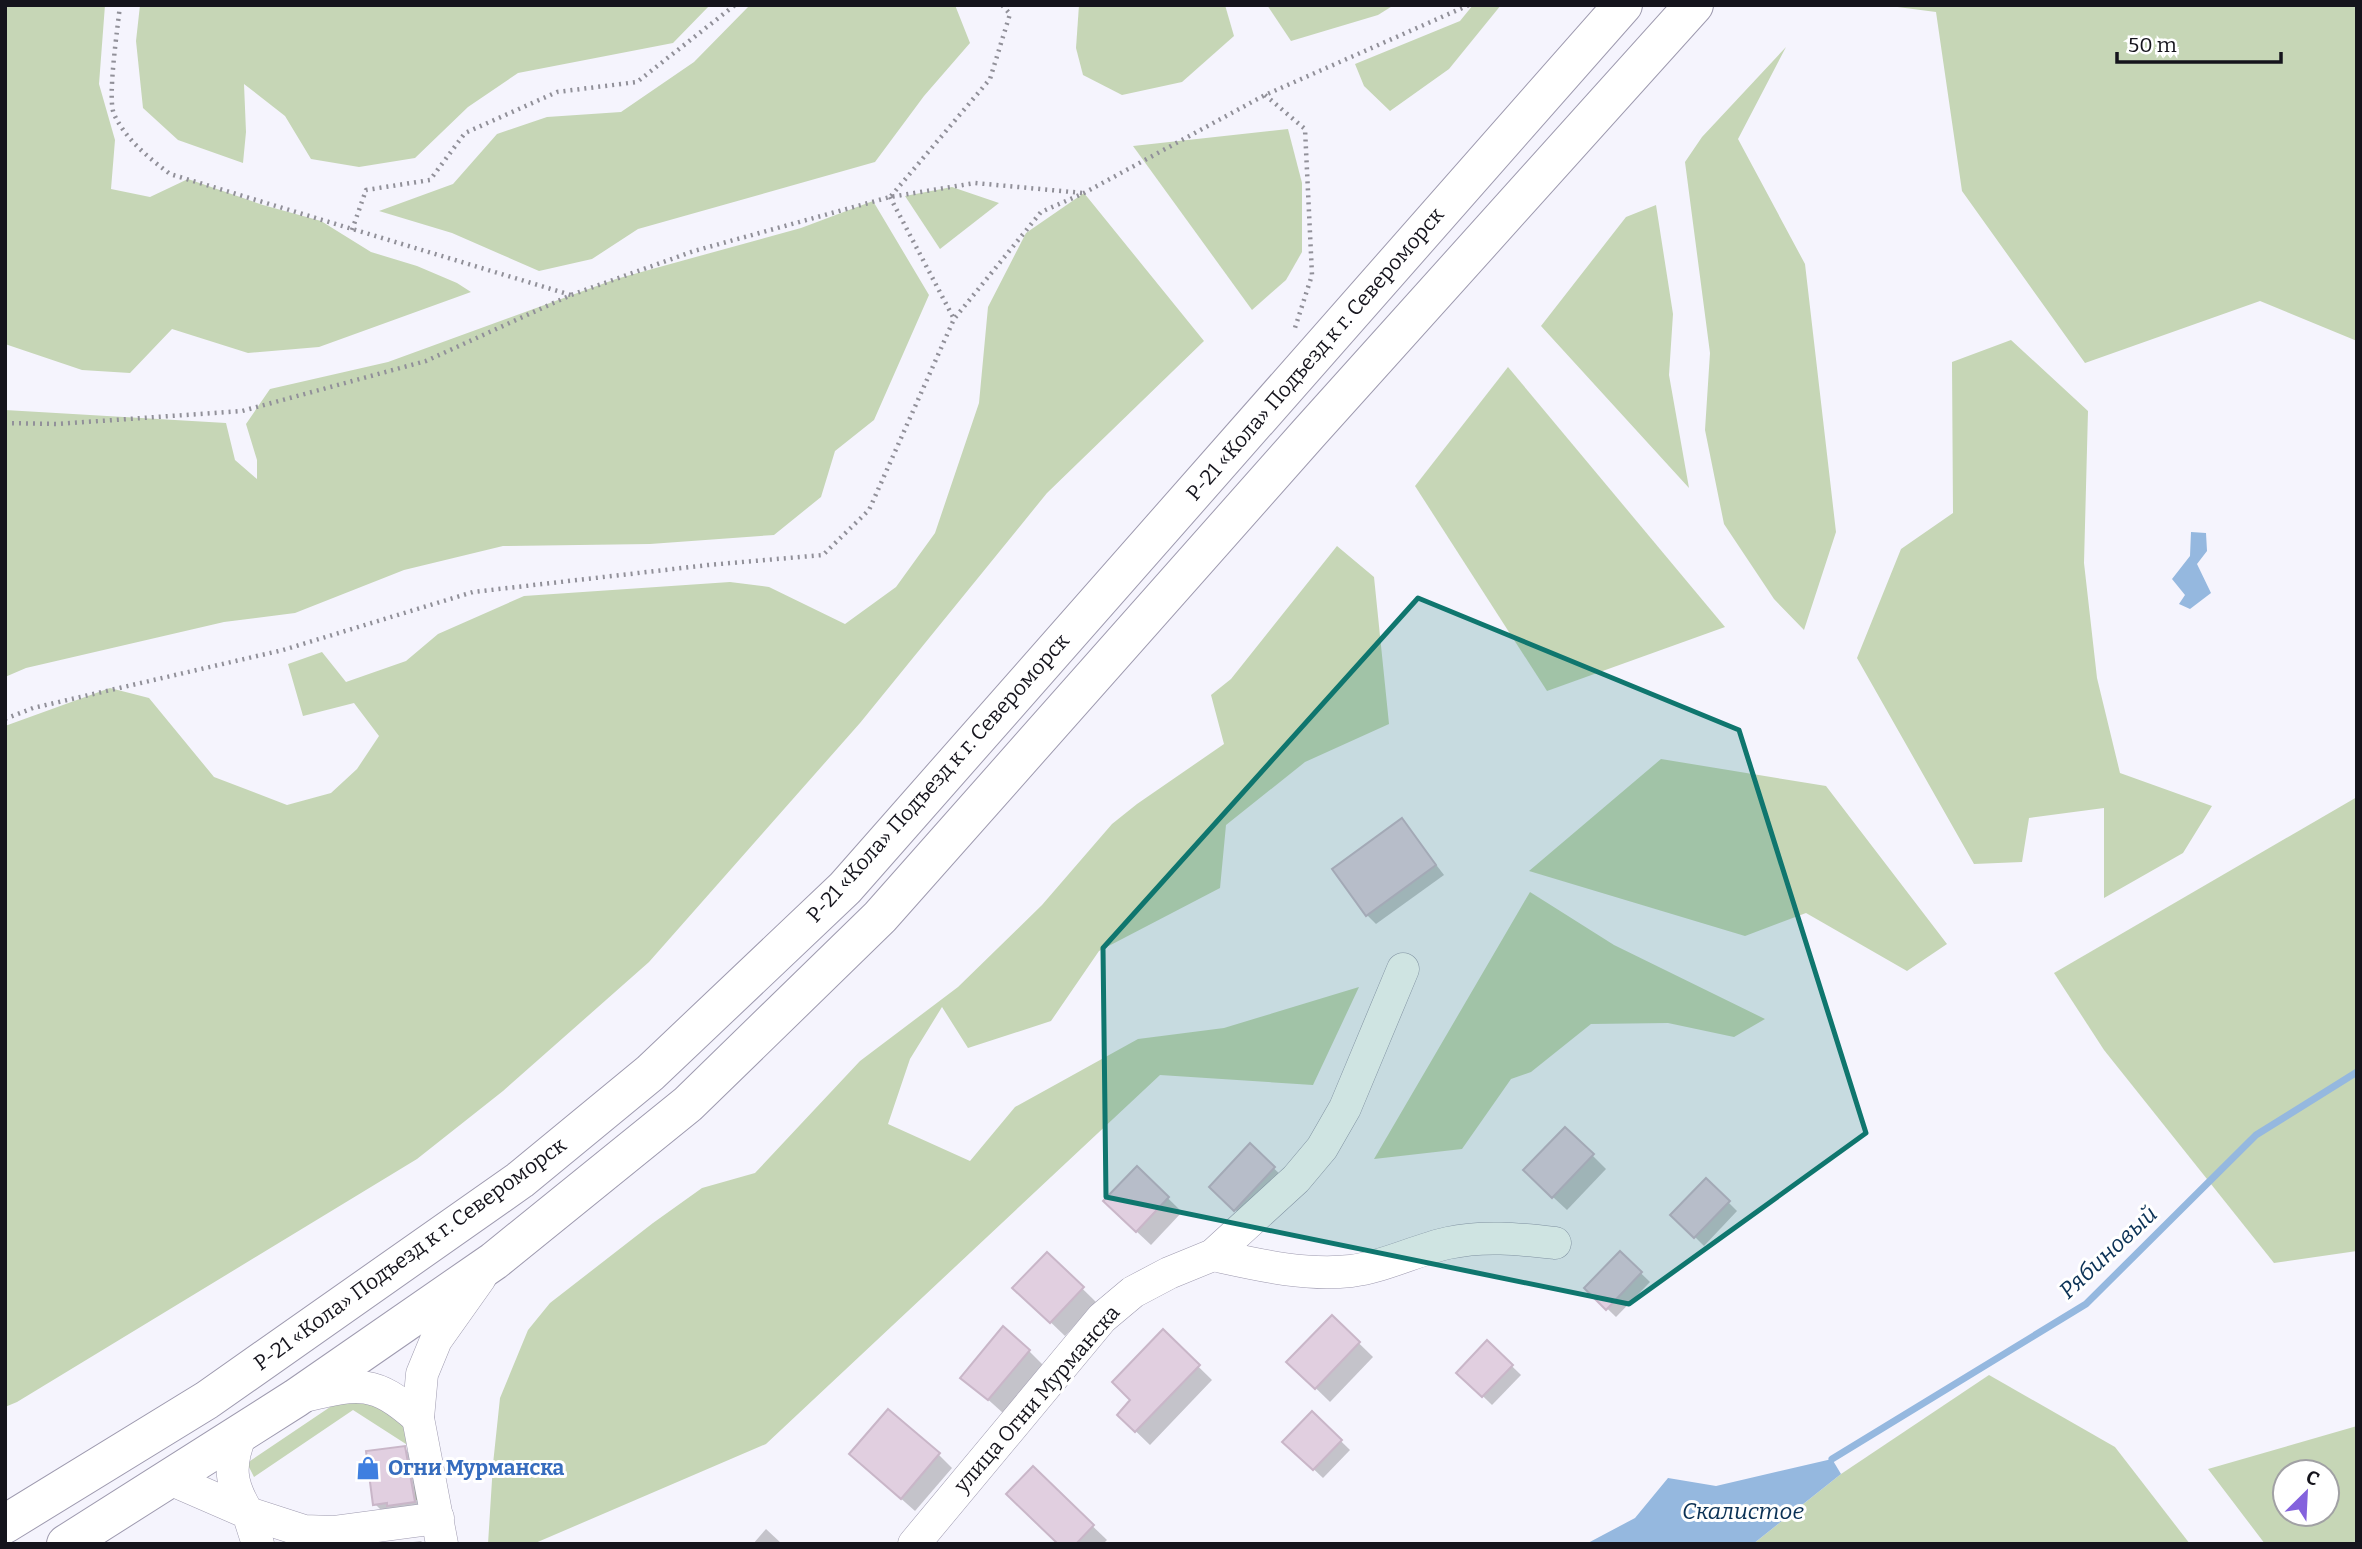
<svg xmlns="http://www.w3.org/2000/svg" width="2362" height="1549" font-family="Bitter,serif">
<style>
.green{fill:#c6d6b6;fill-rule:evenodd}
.water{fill:#95b8df}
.shadow{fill:#0003}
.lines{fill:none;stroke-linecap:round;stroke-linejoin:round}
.stream{stroke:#95b8df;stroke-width:7}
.building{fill:#e1cfe0;stroke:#c9b6c8;stroke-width:2}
.minor-casing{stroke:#9e9aaf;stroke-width:33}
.major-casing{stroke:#9e9aaf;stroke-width:40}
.path{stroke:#919099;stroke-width:4.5;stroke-dasharray:2 5;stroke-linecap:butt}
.minor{stroke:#fff;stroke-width:32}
.major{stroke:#fff;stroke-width:38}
.marked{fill:#0f766e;fill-opacity:0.2;stroke:#0f766e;stroke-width:5;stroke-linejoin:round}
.labels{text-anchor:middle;stroke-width:6;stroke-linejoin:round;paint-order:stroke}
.street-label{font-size:21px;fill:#15141c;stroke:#fff}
.shop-label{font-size:21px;font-weight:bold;fill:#366cbe;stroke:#fff;text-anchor:start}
.water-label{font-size:23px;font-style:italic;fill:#0a3155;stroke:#fff}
</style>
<rect width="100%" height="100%" fill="#f5f4fd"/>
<g class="green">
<path d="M5,5h100l-6,79 16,56 -4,49 39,8 38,-18 75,26 58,16 50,31 46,14 40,17 14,9 -152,55 -71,6 -76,-24 -42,44 -48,-3 -77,-26z"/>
<path d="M140,5h570l-37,38 -155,30 -50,34 -53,51 -56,9 -48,-8 -26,-43 -41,-32 2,48 -3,31 -65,-23 -35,-32 -7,-67z"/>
<path d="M750,5h205l15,38 -46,53 -49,66 -237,67 -46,30 -53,12 -87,-38 -73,-22 74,-27 44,-50 50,-17 74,-5 73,-50z"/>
<path d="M1079,5h146l9,31 -52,46 -60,13 -39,-20 -7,-27z"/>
<path d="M1267,5h127l-16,10 -87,26z"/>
<path d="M1473,5h28l-52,64 -59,42 -26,-25 -9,-22 105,-43z"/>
<path d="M1882,5h475v336l-97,-40 -175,62 -123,-172 -26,-179z"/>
<path d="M1786,47l-48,92 67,125 31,268 -32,98 -30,-31 -50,-75 -19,-94 5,-77 -25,-191 17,-25z"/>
<path d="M1288,129l14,54v69l-16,28 -34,30 -119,-164z"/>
<path d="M952,187l47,16 -59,46 -35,-53z"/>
<path d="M1084,193l120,148 -157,152 -187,230 -211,239 -146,129 -86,68 -400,243 -12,5v-681l105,-38 39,10 65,79 73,28 44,-12 26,-24 22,-33 -25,-33 -51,13 -15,-52 34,-12 24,30 60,-21 32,-27 86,-38 206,-14 39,5 76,37 51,-37 39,-54 44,-130 9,-96 38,-74z"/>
<path d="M873,201l56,94 -55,125 -39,31 -14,46 -47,38 -124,9 -147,2 -99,24 -109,43 -71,9 -198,46 -21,9v-267l221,13 9,37 22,19v-19l-11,-36 24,-35 118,-27 228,-83 185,-51z"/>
<path d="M1656,205l17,109 -4,61 20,113 -148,-162 85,-109z"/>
<path d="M2011,340l77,71 -4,152 13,115 23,95 92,33 -29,47 -79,45v-90l-75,10 -7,44 -48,2 -117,-206 44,-109 52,-36 -1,-151z"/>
<path d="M1508,367l217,260 -178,64 -132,-205z"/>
<path d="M1337,546l37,31 15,147 -84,38 -79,63 -6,63 -121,63 -48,70 -83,27 -26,-41 -32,52 -22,65 82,37 45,-54 123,-68 86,-11 135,-41 -46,98 -153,-10 -394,369 -233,100h-45l5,-80 7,-66 28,-68 22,-27 103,-80 49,-35 53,-15 105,-112 98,-74 84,-82 70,-81 25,-20 87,-60 -13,-49 20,-16z"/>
<path d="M1661,759l165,27 121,158 -40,27 -101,-58 -61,23 -216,-65z"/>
<path d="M2357,797v454l-83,12 -170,-213 -50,-77z"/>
<path d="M1530,892l84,53 151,74 -31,18 -66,-14 -77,1 -60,48 -20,7 -49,70 -88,10z"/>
<path d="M1989,1375l126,72 75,97h-437l88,-70z"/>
<path d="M363,1396l43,22 20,81 -10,1 -7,-54 -56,-36 -99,67 -7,-14 95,-64z"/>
<path d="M2357,1426v118h-92l-57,-75zM2285,1472h42v42h-42z"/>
</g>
<g class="water">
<path d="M2191,532l15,1 1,18 -10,13 14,29 -21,16 -11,-5 6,-9 -13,-16 18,-23z"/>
<path d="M1832,1459l9,15 -88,70h-167l49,-26 33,-40 48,8z"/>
</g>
<g class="shadow">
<path d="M1402,820l42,55 -68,49 -9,-9z"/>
<path d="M1250,1146l33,31 -39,41 -33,-32z"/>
<path d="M1592,1155l14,14 -39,41 -28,-26z"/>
<path d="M1137,1168l45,44 -31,33 -32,-30z"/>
<path d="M1706,1180l31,31 -33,35 -31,-31z"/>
<path d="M1620,1253l30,29 -34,35 -30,-29z"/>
<path d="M1047,1254l49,48 -31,34 -50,-48z"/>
<path d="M1332,1317l41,40 -43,45 -41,-40z"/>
<path d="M1163,1332l49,48 -62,65 -31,-30 13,-15z"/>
<path d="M1488,1343l33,32 -29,30 -33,-32z"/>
<path d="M1029,1351l14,14 -40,48 -40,-36z"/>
<path d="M1312,1413l38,37 -27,28 -38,-36z"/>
<path d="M404,1448l14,14 10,54 -39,2 -14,-14z"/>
<path d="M851,1454h87l14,14 -37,43z"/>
<path d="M1033,1469l74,71 -4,4h-43z"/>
<path d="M766,1529l16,15h-29z"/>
<path d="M421,1541l3,3h-27z"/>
</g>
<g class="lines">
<path class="stream" d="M1832,1459l254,-155 170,-169 101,-63"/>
</g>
<g class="building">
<path d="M1402,818l34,47 -70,51 -34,-47z"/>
<path d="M1565,1127l29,27 -42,44 -29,-28z"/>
<path d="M1250,1143l25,24 -41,44 -25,-24z"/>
<path d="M1137,1166l32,31 -33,35 -33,-31z"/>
<path d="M1706,1178l24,23 -36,37 -24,-23z"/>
<path d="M1620,1251l22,21 -36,38 -22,-22z"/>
<path d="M1047,1252l37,35 -34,36 -38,-35z"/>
<path d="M1332,1315l28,27 -45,47 -29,-27z"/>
<path d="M1003,1326l27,24 -42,50 -28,-22z"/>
<path d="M1163,1329l37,36 -65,67 -18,-17 13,-15 -18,-18z"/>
<path d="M1487,1340l26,25 -31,32 -26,-24z"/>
<path d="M888,1409l52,44 -39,46 -52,-45z"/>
<path d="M1312,1411l30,29 -29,30 -31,-28z"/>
<path d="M405,1446l10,56 -28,4v-3l-14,2 -7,-54z"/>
<path d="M1033,1466l61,59 -18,19h-18l-52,-50z"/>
</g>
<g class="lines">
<g class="minor-casing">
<g id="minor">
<path d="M1213,1255c46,10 91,21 138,16 33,-4 65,-21 97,-28 36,-8 71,-4 107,0"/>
<path d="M304,1396c55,-13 70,-17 114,22"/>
<path d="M241,1434c-13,32 -11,50 7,79l56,18 29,1 105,-14"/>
<path d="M170,1479l78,34 10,31"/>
<path d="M442,1544l-24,-126 4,-44 14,-34 44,-62"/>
<path d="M914,1544l188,-226 31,-26 36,-19 44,-18 83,-76 26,-31 23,-40 58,-139"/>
</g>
</g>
<g class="major-casing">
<g id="major">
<path d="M5,1524l202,-124 313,-220 130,-107 195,-185 778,-883"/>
<path d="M66,1544l230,-146 198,-137 194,-157 192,-187 428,-483 386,-429"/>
</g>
</g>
<g class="path">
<path d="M120,5c-2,21 -13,94 -6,109 12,26 34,43 56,60l401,121"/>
<path d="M1265,95l40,34 7,146 -18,56"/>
<path d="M891,196l99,-117 20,-65 -8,-9"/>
<path d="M890,197l64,122"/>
<path d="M352,230l14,-40 64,-10 35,-47 92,-41 80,-10 98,-77"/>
<path d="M5,423l52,1 185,-13 184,-50 145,-66 123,-44 196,-54 85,-14 108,10"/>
<path d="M5,719l28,-11 250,-58 190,-58 235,-27 115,-10 46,-45 85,-191 87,-107 43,-19 181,-98 204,-90"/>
</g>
<use href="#minor" class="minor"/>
<use href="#major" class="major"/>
</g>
<path class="marked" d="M1418,598l321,132 127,403 -237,171 -523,-107 -3,-249z"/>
<defs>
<g id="shop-bare" transform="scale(1.89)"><path d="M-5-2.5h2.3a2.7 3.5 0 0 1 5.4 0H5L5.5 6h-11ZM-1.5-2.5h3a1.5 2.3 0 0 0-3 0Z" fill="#3f7fe0" stroke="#fff" stroke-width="2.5" paint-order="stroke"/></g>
</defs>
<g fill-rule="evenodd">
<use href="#shop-bare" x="368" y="1468"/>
</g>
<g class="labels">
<g class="street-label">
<text transform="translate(1315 354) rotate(-49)" y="7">Р-21 «Кола» Подъезд к г. Североморск</text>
<text transform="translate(938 778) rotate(-48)" y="7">Р-21 «Кола» Подъезд к г. Североморск</text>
<text transform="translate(410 1254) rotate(-36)" y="7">Р-21 «Кола» Подъезд к г. Североморск</text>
<text transform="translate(1037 1399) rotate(-49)" y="7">улица Огни Мурманска</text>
</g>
<g class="shop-label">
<text x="388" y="1475">Огни Мурманска</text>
</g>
<g class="water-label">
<text transform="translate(2108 1252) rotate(-43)" y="8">Рябиновый</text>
<text x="1743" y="1519">Скалистое</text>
</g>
</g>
<rect width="2362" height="1549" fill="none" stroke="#15141c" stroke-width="14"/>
<g transform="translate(2306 1493) rotate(24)"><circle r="33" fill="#ffffff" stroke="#a1a1a4" stroke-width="2"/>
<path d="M0-5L12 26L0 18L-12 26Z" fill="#8462dd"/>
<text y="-10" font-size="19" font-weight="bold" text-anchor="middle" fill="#15141c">С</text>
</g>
<path d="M2117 52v10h164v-10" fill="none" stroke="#15141c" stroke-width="3.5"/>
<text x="2128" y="52" font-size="21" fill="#15141c" stroke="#ffffff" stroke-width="5" paint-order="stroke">50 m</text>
</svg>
